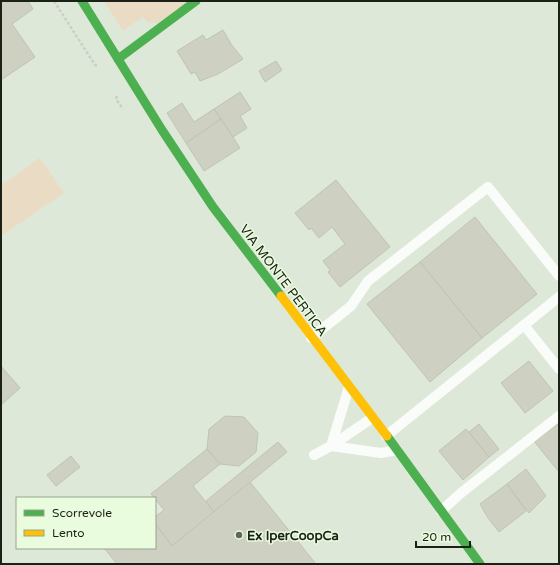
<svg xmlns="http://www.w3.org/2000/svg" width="560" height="565" font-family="'Varela Round',sans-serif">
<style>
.green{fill:#eadcc4}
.building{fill:#ced1c2;stroke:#bfc3b5}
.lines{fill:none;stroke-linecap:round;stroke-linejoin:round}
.path{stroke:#cbceca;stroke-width:2.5;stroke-dasharray:3 2;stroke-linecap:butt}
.lane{stroke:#fafcf9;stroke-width:10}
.fast{stroke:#4caf50;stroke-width:9}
.slow{stroke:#ffc107;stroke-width:9}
.poi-dot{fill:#5f675a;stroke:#eafcde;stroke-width:1.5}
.labels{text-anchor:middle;stroke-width:3;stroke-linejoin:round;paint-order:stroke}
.street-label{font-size:13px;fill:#1b2116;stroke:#eafcde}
.poi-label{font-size:13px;font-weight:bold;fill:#1b2116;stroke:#eafcde;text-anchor:start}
</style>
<rect width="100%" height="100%" fill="#dee8d8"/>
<g class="green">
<path d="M104,1h96l-36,23 -17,-2 -4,-5 -20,14z"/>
<path d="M40,158l24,35 -63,43v-51z"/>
</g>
<g class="building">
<path d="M1,1h27l5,8 -21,15 23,33 -34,23z"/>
<path d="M223,30l8,14 12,15 -25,15 -18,7 -5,-9 -4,2 -14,-23 26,-16 3,5z"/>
<path d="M276,61l6,9 -17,12 -6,-11z"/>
<path d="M240,92l11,17 -11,7 7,12 -14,9 -19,-28z"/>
<path d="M182,103l12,19 20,-13 7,10 -35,24 -19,-30z"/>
<path d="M221,119l19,29 -36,23 -18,-28z"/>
<path d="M336,180l54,67 -50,40 -12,-15 2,-2 -7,-9 22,-17 -13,-17 -13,11 -8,-10 -2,2 -14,-17z"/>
<path d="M475,217l62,77 -55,44 -62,-76z"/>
<path d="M420,262l62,76 -52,44 -63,-78z"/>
<path d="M529,361l24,30 -28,22 -24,-30z"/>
<path d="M1,366l19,22 -19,17z"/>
<path d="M225,416l19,1 14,16 -2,19 -17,14 -19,-2 -13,-15 2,-20z"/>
<path d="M559,423v49l-25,-31z"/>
<path d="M479,424l20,25 -10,8 -20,-25z"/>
<path d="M466,429l23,28 -26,23 -24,-29z"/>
<path d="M278,442l9,10 -73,60 -8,-11z"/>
<path d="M207,449l13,15 -27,22 21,26 -42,34 -17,-23v-6l9,-7 -13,-16z"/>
<path d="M71,456l9,11 -24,19 -9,-11z"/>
<path d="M526,469l20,27 -17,17 -22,-29z"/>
<path d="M250,482l66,82h-199l-13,-16h51v-25l17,23z"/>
<path d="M507,484l19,27 -27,21 -11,-14 -8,-14z"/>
</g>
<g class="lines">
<g class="path">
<path d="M54,1l41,64 4,1"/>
<path d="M117,96l-1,3 7,10"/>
</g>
<g class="lane">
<path d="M524,325l35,44"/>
<path d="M311,338l40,-32 17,-25 120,-94 71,89"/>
<path d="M386,436l173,-139"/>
<path d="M331,446l50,7 16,-3"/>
<path d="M331,446l18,-59"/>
<path d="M314,455l17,-9 41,-28"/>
<path d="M441,511l20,-18 98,-77"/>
</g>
<g class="fast">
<path d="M82,1l80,129 51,77 68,89"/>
<path d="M118,59l78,-58"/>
<path d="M387,436l93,128"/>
</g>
<path class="slow" d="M281,296l106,140"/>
</g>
<circle class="poi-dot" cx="239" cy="535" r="4"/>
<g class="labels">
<g class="street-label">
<text transform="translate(284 280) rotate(53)" y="5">VIA MONTE PERTICA</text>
</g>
<g class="poi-label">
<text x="247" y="540">Ex IperCoopCa</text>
</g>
</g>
<rect width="560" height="565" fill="none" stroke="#1b2116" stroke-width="4"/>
<rect x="16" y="497" width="140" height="52" fill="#eafcde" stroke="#97a48e"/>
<rect x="24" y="510" width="20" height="6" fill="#4caf50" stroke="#97a48e"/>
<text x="52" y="517" font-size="12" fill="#1b2116">Scorrevole</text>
<rect x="24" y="530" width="20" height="6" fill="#ffc107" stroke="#97a48e"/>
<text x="52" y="537" font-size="12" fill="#1b2116">Lento</text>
<path d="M416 541v6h54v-6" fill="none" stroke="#1b2116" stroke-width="2"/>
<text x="422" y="541" font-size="12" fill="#1b2116" stroke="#eafcde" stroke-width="3" paint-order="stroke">20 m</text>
</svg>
